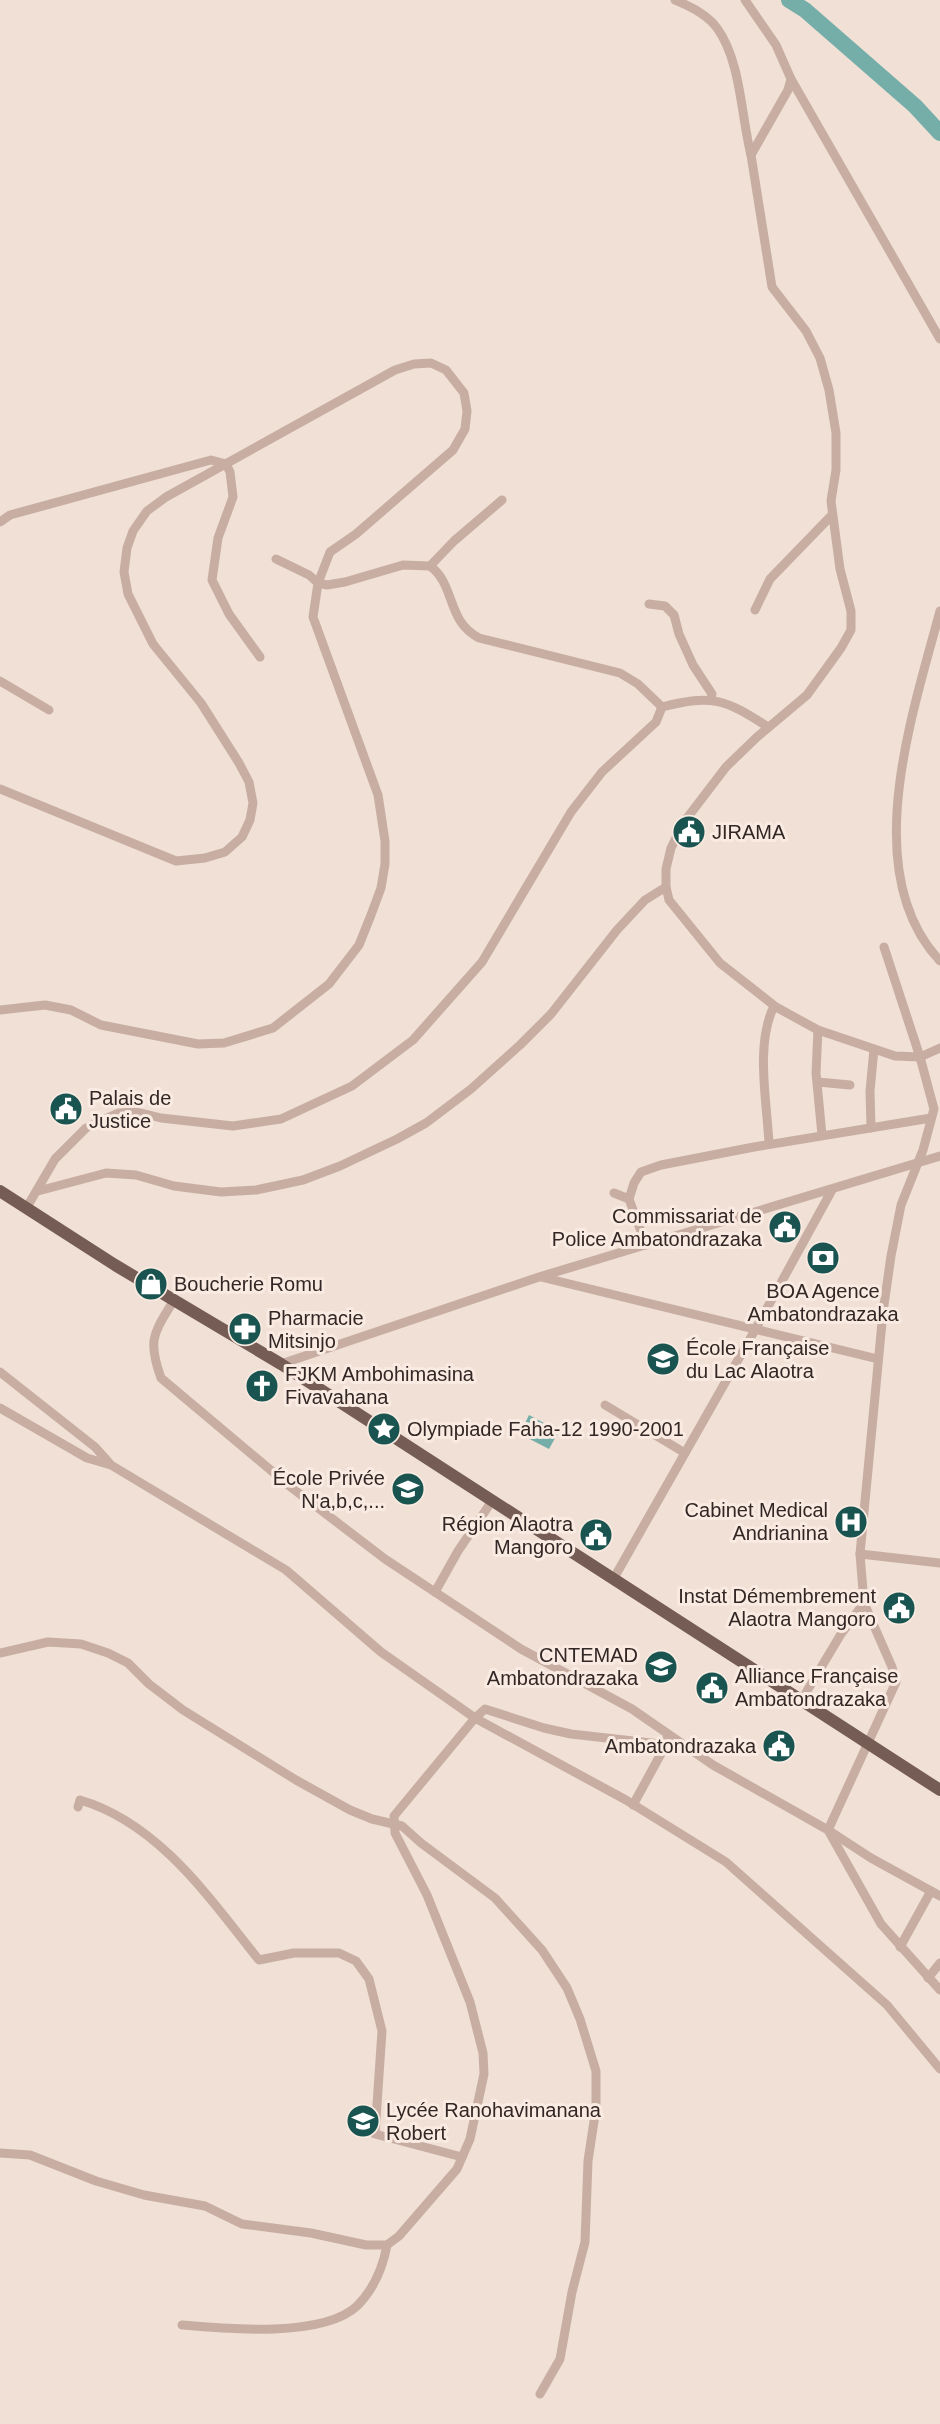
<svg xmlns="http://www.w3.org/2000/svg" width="940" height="2424" font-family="Helvetica,sans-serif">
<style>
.water{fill:#75ada8}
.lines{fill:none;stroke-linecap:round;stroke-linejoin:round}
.river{stroke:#75ada8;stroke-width:16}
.minor{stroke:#c8aea2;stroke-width:9}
.major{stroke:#755c55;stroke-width:12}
.labels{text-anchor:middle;stroke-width:6;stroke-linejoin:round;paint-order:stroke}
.poi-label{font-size:20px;fill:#332725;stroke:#f9ebe2;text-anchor:start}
</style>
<rect width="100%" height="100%" fill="#f0e0d6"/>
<path class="water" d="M529,1415l30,16 -10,18 -29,-15z"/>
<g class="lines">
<path class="river" d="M789,0l16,10 110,96 25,27"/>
<g class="minor">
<path d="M675,0c15,6 32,14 42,28 24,33 24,88 34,127"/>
<path d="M745,0l31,45 15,34"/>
<path d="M940,339l-149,-260 -3,11 -37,65 21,132 34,44 14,27 9,32 7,43v37l-5,31 9,68 11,42v19l-10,18 -34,47 -50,42 -31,30 -42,55 -13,26 -5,21v18l3,13 51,63 56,44 42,23 77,26 25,1 20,-9"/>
<path d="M0,522l10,-7 201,-55 15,4 4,8 3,25 -15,41 -6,42 17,34 31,43"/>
<path d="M276,559l33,16 9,8 9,2 18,-3 58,-17 27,1c26,19 16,55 49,72l141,35 18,11 24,23"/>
<path d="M430,566l24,-25 48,-41"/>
<path d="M649,604l16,2 9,9 5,19 14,31 19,29 -1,5"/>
<path d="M755,610l15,-31 62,-64"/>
<path d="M940,611c-27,102 -83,262 0,350"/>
<path d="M0,681l49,29"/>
<path d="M662,707c50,-13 63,-8 106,20"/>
<path d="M0,789l176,72 29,-3 20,-6 17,-15 8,-17 3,-17 -4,-21 -10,-19 -38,-60 -48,-59 -25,-50 -4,-22 3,-24 6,-17 14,-20 19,-14 229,-127 19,-6 17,-1 15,7 18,23 3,18 -2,18 -12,21 -97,84 -26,18 -12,31 -5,34 65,178 7,46v23l-4,24 -10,27 -12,30 -30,39 -56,44 -49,15 -26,1 -97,-19 -30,-15 -26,-5 -45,5"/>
<path d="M818,1030l-2,43 6,62"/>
<path d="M818,1082l32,3"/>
<path d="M871,1128l-1,-37 4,-42"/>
<path d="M769,1144c-2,-43 -14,-99 5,-138"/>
<path d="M38,1191l68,-18 30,2 38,11 47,6 35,-2 47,-10 37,-14 57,-27 29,-16 45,-34 49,-44 31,-31 66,-84 28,-30 21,-13"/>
<path d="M614,1193l15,6 17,46"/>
<path d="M629,1199l5,-16 7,-11 20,-7 93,-18 177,-29"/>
<path d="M27,1207l28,-48 31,-31 19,-9 14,-6 18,-1 24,6 72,8 48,-7 71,-33 61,-46 69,-78 89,-150 31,-40 54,-50 6,-15"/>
<path d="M541,1277l337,82"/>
<path d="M174,1300c-20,33 -27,39 -13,78l131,110 93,71 136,90 111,60 81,56 115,65 43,28 69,38"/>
<path d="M281,1364l258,-87 401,-121"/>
<path d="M0,1372l95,75 16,18 175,105 95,82 94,66 151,82 100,62 161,143 53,64"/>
<path d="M605,1405l80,48"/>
<path d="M0,1408l87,50 24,7"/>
<path d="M860,1554l80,9"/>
<path d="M614,1578l141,-248 77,-140"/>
<path d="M435,1592l23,-41 34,-50"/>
<path d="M864,1603l28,64 4,15 -68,148 53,94 59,66"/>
<path d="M0,1653l48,-11 33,2 27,9 20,10 21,21 34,26 113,70 54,30 22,9 30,7 19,17 74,55 47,52 25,38 13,31 16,52v37l-8,53 -3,81 -13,50 -12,67 -20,35"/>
<path d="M801,1701l40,-67 23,-31 -4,-49 23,-242 8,-56 10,-51 22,-55 11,-41 -14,-52 -36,-110"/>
<path d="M633,1805l30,-55v-8"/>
<path d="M78,1807l2,-7c79,23 130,99 179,160l35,-7h45l17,8 13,18 13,52 -7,103 87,23"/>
<path d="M900,1947l31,-56"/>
<path d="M928,1978l12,-15"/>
<path d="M0,2153l30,2 66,26 48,14 61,11 37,18 69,9 55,12h21l12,-9 58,-67 13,-30 14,-65 -1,-21 -13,-51 -43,-107 -32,-62 -1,-17 81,-98 10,-9 59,19 27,6 89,10 10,-7"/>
<path d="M182,2325c44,4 141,13 175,-19 16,-16 26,-39 30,-61"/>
</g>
<path class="major" d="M0,1191l115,74 166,99 659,426"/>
</g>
<defs>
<g id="civic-disc" transform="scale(1.725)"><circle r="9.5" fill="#1a5450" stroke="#f9ebe2"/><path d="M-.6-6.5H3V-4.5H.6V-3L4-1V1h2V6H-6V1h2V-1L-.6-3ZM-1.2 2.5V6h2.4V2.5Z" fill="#fff"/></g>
<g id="bank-disc" transform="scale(1.725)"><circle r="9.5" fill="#1a5450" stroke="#f9ebe2"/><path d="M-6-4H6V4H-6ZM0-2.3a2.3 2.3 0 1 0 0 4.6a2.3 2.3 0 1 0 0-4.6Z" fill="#fff"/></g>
<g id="shop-disc" transform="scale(1.725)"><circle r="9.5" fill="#1a5450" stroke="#f9ebe2"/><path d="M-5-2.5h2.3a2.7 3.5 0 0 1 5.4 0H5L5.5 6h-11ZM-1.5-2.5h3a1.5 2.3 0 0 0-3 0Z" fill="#fff"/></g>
<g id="pharmacy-disc" transform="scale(1.725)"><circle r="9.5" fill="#1a5450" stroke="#f9ebe2"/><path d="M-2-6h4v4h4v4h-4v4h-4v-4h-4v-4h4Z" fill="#fff"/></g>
<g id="school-disc" transform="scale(1.725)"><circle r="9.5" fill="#1a5450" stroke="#f9ebe2"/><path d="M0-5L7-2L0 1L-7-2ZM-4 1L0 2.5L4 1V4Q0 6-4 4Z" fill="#fff"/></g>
<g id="church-disc" transform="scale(1.725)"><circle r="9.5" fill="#1a5450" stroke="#f9ebe2"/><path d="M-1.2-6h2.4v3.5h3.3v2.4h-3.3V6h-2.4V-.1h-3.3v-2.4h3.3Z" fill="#fff"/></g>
<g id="sight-disc" transform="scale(1.725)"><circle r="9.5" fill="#1a5450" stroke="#f9ebe2"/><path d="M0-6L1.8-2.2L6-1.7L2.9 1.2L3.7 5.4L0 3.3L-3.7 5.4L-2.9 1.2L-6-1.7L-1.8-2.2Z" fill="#fff"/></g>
<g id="hospital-disc" transform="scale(1.725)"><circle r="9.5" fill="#1a5450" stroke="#f9ebe2"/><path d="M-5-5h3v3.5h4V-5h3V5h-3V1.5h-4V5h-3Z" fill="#fff"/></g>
</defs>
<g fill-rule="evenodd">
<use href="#civic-disc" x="689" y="832"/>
<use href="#civic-disc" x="66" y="1109"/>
<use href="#civic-disc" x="785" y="1227"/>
<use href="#bank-disc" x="823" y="1258"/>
<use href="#shop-disc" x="151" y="1284"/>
<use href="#pharmacy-disc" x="245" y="1329"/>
<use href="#school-disc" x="663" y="1359"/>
<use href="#church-disc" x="262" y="1386"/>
<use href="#sight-disc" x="384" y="1429"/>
<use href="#school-disc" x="408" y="1489"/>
<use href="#hospital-disc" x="851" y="1522"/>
<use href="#civic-disc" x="596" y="1535"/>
<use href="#civic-disc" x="899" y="1608"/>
<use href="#school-disc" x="661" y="1667"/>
<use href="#civic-disc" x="712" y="1688"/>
<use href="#civic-disc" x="779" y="1746"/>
<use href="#school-disc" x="363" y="2121"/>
</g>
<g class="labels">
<g class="poi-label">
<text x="712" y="839">JIRAMA</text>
<text x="89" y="1105">Palais de<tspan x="89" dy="23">Justice</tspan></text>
<text x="762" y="1223" text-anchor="end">Commissariat de<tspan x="762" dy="23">Police Ambatondrazaka</tspan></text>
<text x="174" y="1291">Boucherie Romu</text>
<text x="823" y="1298" text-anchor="middle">BOA Agence<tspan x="823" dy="23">Ambatondrazaka</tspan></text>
<text x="268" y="1325">Pharmacie<tspan x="268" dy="23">Mitsinjo</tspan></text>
<text x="686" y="1355">École Française<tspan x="686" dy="23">du Lac Alaotra</tspan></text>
<text x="285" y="1381">FJKM Ambohimasina<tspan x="285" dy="23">Fivavahana</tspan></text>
<text x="407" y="1436">Olympiade Faha-12 1990-2001</text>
<text x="385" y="1485" text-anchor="end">École Privée<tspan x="385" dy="23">N'a,b,c,...</tspan></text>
<text x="828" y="1517" text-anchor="end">Cabinet Medical<tspan x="828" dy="23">Andrianina</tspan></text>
<text x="573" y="1531" text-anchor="end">Région Alaotra<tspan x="573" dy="23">Mangoro</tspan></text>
<text x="876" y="1603" text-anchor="end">Instat Démembrement<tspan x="876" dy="23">Alaotra Mangoro</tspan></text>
<text x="638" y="1662" text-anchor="end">CNTEMAD<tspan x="638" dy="23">Ambatondrazaka</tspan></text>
<text x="735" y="1683">Alliance Française<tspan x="735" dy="23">Ambatondrazaka</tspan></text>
<text x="756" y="1753" text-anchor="end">Ambatondrazaka</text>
<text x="386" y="2117">Lycée Ranohavimanana<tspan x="386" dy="23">Robert</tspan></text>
</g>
</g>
</svg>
